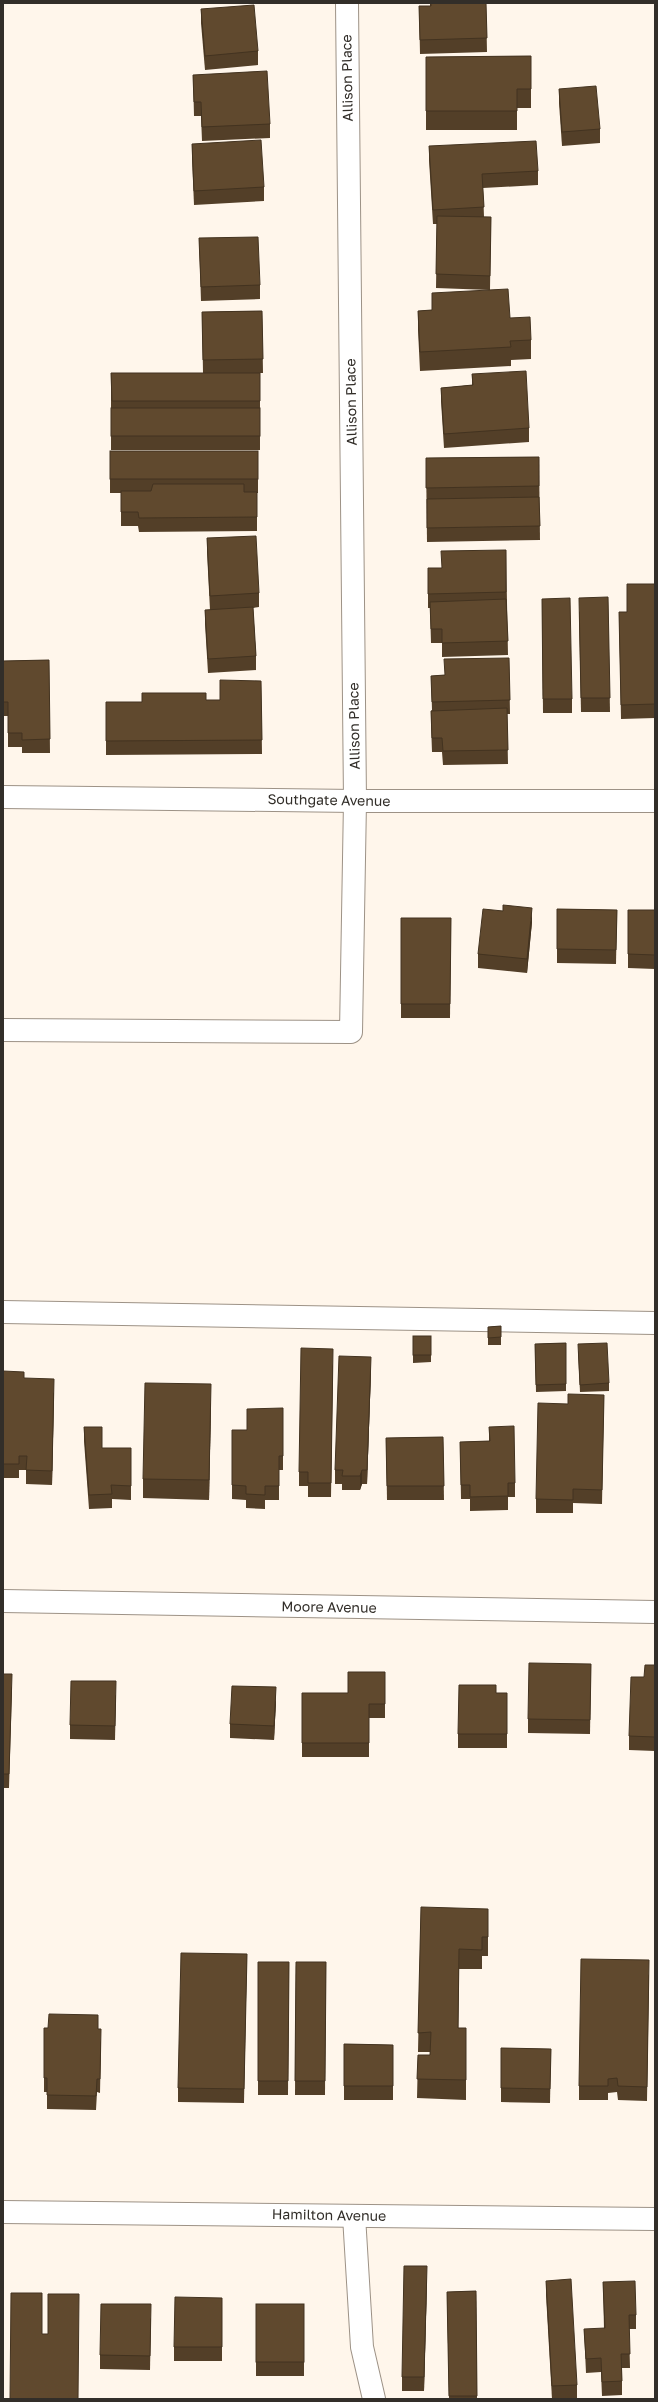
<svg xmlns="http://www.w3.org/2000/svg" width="658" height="2402" font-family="'Golos Text',sans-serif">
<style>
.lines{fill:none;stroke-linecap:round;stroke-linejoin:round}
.minor-casing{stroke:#9d9286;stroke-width:24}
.minor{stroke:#fff;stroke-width:22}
.wall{fill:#533f28}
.shaded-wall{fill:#433320}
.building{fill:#60492e;stroke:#433320}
.labels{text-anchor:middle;stroke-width:4;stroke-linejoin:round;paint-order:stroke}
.street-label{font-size:14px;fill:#322e29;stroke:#fff}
</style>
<rect width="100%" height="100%" fill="#fff6eb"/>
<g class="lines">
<g class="minor-casing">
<g id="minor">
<path d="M3,797l352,4h300"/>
<path d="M3,1030l348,2 4,-231 -8,-798"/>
<path d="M3,1312l652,11"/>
<path d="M3,1601l652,11"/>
<path d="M3,2212l652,7"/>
<path d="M354,2216l8,131 12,52"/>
</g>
</g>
<use href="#minor" class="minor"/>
</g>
<g class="wall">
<path d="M430,3h56l1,49 -67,2 -1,-48h11z"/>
<path d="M201,9l57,42v14l-53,5 -4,-47z"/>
<path d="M531,56v52h-14v22h-91v-73z"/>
<path d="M193,75l77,49v14l-68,3 -1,-25h-7z"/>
<path d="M559,89l41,40v14l-38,3 -3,-43z"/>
<path d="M192,144l72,43v14l-70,4 -2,-47z"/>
<path d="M429,146l109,25v14l-55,3 1,29h7l-1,73 -54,-2 1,-64h-4l-4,-64z"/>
<path d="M199,238l61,47v14l-59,2z"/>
<path d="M432,293l78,25 21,22v19l-20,1v6l-91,5 -2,-41v-19l14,-1z"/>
<path d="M262,311l1,62h-13h10v77h-149v-77h92l-1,-61z"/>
<path d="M472,374l57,54v14l-85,6 -3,-47v-13l31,-3z"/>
<path d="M110,451h148v42h-1v38l-118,1 -1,-6h-17v-33h-11z"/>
<path d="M539,457l1,83 -113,2 -1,-84z"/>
<path d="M207,538l52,55v14l-6,1 3,48v14l-48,3 -3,-49v-14h5l-3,-58z"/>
<path d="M506,550l2,105 -66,2v-14h-11l-1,-35h-2v-40h13z"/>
<path d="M655,584v134l-34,1 -2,-107h8z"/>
<path d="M608,597l2,115h-29l-2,-100z"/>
<path d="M542,599l30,100v14h-29z"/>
<path d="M509,658l1,56h-3l1,50 -65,1 -1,-13h-10l-1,-28v-13l1,-1 -1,-34 14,-1z"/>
<path d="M49,660l1,93h-28v-6h-14v-31h-5v-55z"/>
<path d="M261,681l1,73 -156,1v-53h36l78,-2z"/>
<path d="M557,909l60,1 -1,54 -59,-1z"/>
<path d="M655,910v59l-27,-1v-14z"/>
<path d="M503,911l29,11 -5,51 -49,-5v-14z"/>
<path d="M401,918h50l-1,100h-49z"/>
<path d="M501,1326v19h-13v-18z"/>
<path d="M413,1336h18v26l-18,1z"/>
<path d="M566,1343v48l-30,1 -1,-48z"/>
<path d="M578,1351l31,32v8l-29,1z"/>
<path d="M333,1363l-2,134h-23v-11h-9v-14z"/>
<path d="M3,1371l51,22 -2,92 -26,-1v-14h-7v8h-16z"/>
<path d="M371,1371l-4,113h-5l-2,6h-18v-6h-7v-14z"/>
<path d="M604,1395l-2,109 -29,-1v10h-37v-14l32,-95z"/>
<path d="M211,1403l-2,97 -66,-2v-19z"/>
<path d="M283,1408v62h-4v30h-14v9l-19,-1v-8l-14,-1v-69h15z"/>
<path d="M84,1427l18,21h29v52l-19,-1v9l-23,1 -5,-68z"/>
<path d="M489,1427l26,56v14h-7v13l-38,1v-12h-9l-1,-57 29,-1z"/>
<path d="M443,1437l1,63h-57l-1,-62z"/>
<path d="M591,1664l-1,70 -62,-1v-14z"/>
<path d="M655,1665v86l-26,-1v-14l15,-59z"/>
<path d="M385,1672v46h-16v39h-67v-64h46z"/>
<path d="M3,1674l9,14 -3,100h-6z"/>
<path d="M496,1693h11v55h-49v-14z"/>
<path d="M116,1695l-1,45 -45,-1v-14z"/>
<path d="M276,1701l-2,39 -44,-2v-14z"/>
<path d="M421,1907l67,21v28h-6v13h-23l-1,59h8v72l-49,-2 1,-43h12v-3h-12z"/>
<path d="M247,1954l-3,149 -66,-1v-14z"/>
<path d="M258,1962h31l-1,133h-30z"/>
<path d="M296,1962h30l-1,133h-30z"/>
<path d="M649,1974l-2,127 -29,-1 -1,-8 -9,1v7h-29v-14z"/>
<path d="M98,2029l3,14 -1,50 -3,-1 -1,18 -49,-1v-17h-3v-14z"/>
<path d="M344,2044l49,1v55h-49z"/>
<path d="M501,2048l50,1 -1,54 -49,-1z"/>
<path d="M427,2280l-3,111h-22v-14z"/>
<path d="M546,2281l31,104v14h-25l-6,-104z"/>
<path d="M603,2282l33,33v14h-7l1,39h-8v27l-20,1 -1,-24 -15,1 -2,-44h20z"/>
<path d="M476,2291l1,108h-28l-2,-107z"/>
<path d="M222,2298v63h-48v-14z"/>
<rect x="256" y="2304" width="48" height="72"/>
<path d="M151,2318l-1,52 -50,-1v-14z"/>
</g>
<g class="shaded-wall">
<path d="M532,908v14l-5,51v-14z"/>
<path d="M371,1357v14l-4,113v-14z"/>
<path d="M54,1379v14l-2,92v-14z"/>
<path d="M211,1384v19l-2,97v-20z"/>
<path d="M362,1470v14l-2,6v-14z"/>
<path d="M276,1687v14l-2,39v-14z"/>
<path d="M459,1949v20l-1,79v-20z"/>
<path d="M427,2266v14l-3,111v-14z"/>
</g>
<g class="building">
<path d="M431,3h55l1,35 -67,2 -1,-34h12z"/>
<path d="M254,5l4,46 -53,5 -4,-47z"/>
<path d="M531,56v33h-14v22h-91v-54z"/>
<path d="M267,71l3,53 -68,3 -1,-25h-7l-1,-27z"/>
<path d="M596,86l4,43 -38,3 -3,-43z"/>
<path d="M261,140l3,47 -70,4 -2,-47z"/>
<path d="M536,141l2,30 -56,3 2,33 -51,3 -4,-64z"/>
<path d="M437,216l54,1 -1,59 -54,-2z"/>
<path d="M258,237l2,48 -59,2 -2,-49z"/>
<path d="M508,289l2,29 20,-1 1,23 -21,1 1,6 -91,5 -2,-41 14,-1v-17z"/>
<path d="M262,311l1,48 -60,1 -1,-48z"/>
<path d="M526,371l3,57 -85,6 -3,-46 32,-3 -1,-11z"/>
<path d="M111,373h149v28h-148z"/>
<rect x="111" y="408" width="149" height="28"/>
<rect x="110" y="451" width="148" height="28"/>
<path d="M539,457v29l-113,2v-30z"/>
<path d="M153,484h91v8h13v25l-118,1 -1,-6h-17v-21h30z"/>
<path d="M539,497l1,29 -113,2v-29z"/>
<path d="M256,536l3,57 -49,3 -3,-58z"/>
<path d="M506,550v42l-78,2v-26h14l-1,-17z"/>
<path d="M627,584h28v120l-34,1 -2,-93h8z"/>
<path d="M608,597l2,101h-29l-2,-100z"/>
<path d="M570,598l2,101h-29l-1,-100z"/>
<path d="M506,599l2,42 -66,2v-14h-11l-1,-27z"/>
<path d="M253,607l3,49 -48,3 -3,-49z"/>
<path d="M509,658l1,42 -78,2 -1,-26 14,-1 -1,-16z"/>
<path d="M49,660l1,79 -28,1v-7h-14v-31h-5v-41z"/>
<path d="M220,680l41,1 1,59 -156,1v-39h36v-9h64v7h14z"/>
<path d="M507,708l1,42 -65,1 -1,-13h-10l-1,-27z"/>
<path d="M503,905l29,3 -5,51 -49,-5 5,-45 20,2z"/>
<path d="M557,909l60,1 -1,40 -59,-1z"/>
<path d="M628,910h27v45l-27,-1z"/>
<path d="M401,918h50l-1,86h-49z"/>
<path d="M501,1326v11l-13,1v-11z"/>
<rect x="413" y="1336" width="18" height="19"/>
<path d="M566,1343v41l-30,1 -1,-41z"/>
<path d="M607,1343l2,40 -29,2 -2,-41z"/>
<path d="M301,1348l32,1 -2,134h-23v-11h-9z"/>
<path d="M339,1356l32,1 -4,113h-5l-2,6h-18l1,-6h-8z"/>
<path d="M3,1371l21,1v6l30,1 -2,92 -26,-1 1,-14h-8v8h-16z"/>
<path d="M145,1383l66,1 -2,96 -66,-1z"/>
<path d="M568,1394l36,1 -2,95 -29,-1v11l-37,-1 2,-96 30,1z"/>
<path d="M283,1408v48h-4v30h-14v9l-19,-1v-8l-14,-1v-55h15v-21z"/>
<path d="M514,1426l1,57h-7v13l-38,1v-12h-9l-1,-43 30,-1 -1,-14z"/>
<path d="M84,1427h18v21h29v38l-20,-1 1,9 -23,1z"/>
<path d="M443,1437l1,49h-57l-1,-48z"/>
<path d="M529,1663l62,1 -1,56 -62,-1z"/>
<path d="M645,1665h10v72l-26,-1 2,-59h13z"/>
<path d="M348,1672h37v32h-16v39h-67v-50h46z"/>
<path d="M3,1674h9l-3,100h-6z"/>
<path d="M71,1681h45l-1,45 -45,-1z"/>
<path d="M459,1685h37v8h11v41h-49z"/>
<path d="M232,1686l44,1 -2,39 -44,-2z"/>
<path d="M421,1907l67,2v28h-6v13l-23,-1 -1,79h8v52l-49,-1 1,-24h12l1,-23 -13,1z"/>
<path d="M181,1953l66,1 -3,135 -66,-1z"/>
<path d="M581,1959l68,1 -2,127 -29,-1 -1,-8 -9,1v7h-29z"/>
<path d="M258,1962h31l-1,119h-30z"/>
<path d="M296,1962h30l-1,119h-30z"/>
<path d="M49,2014l49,1v14h3l-1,50h-3l-1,17 -49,-1v-17h-3v-50h4z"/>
<path d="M344,2044l49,1v41h-49z"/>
<path d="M501,2048l50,1 -1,40 -49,-1z"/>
<path d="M404,2266h23l-3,111h-22z"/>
<path d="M571,2279l6,106 -25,1 -6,-105z"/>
<path d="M635,2281l1,34h-7l1,39h-9l1,27 -20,1 -1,-24 -15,1 -2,-30 21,-1 -2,-46z"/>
<path d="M476,2291l1,105h-28l-2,-104z"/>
<path d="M11,2293h31v41h6v-40h31l-1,105h-68z"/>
<path d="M175,2297l47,1v49h-48z"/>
<path d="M101,2304h50l-1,52 -50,-1z"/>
<rect x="256" y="2304" width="48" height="58"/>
</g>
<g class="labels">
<g class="street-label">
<text transform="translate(347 78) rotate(-91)" y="5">Allison Place</text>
<text transform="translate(351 402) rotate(-91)" y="5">Allison Place</text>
<text transform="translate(354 726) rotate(-91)" y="5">Allison Place</text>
<text transform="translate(329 800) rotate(1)" y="5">Southgate Avenue</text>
<text transform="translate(329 1607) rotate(1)" y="5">Moore Avenue</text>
<text transform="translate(329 2215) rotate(1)" y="5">Hamilton Avenue</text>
</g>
</g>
<rect width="658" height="2402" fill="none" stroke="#322e29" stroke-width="8"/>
</svg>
